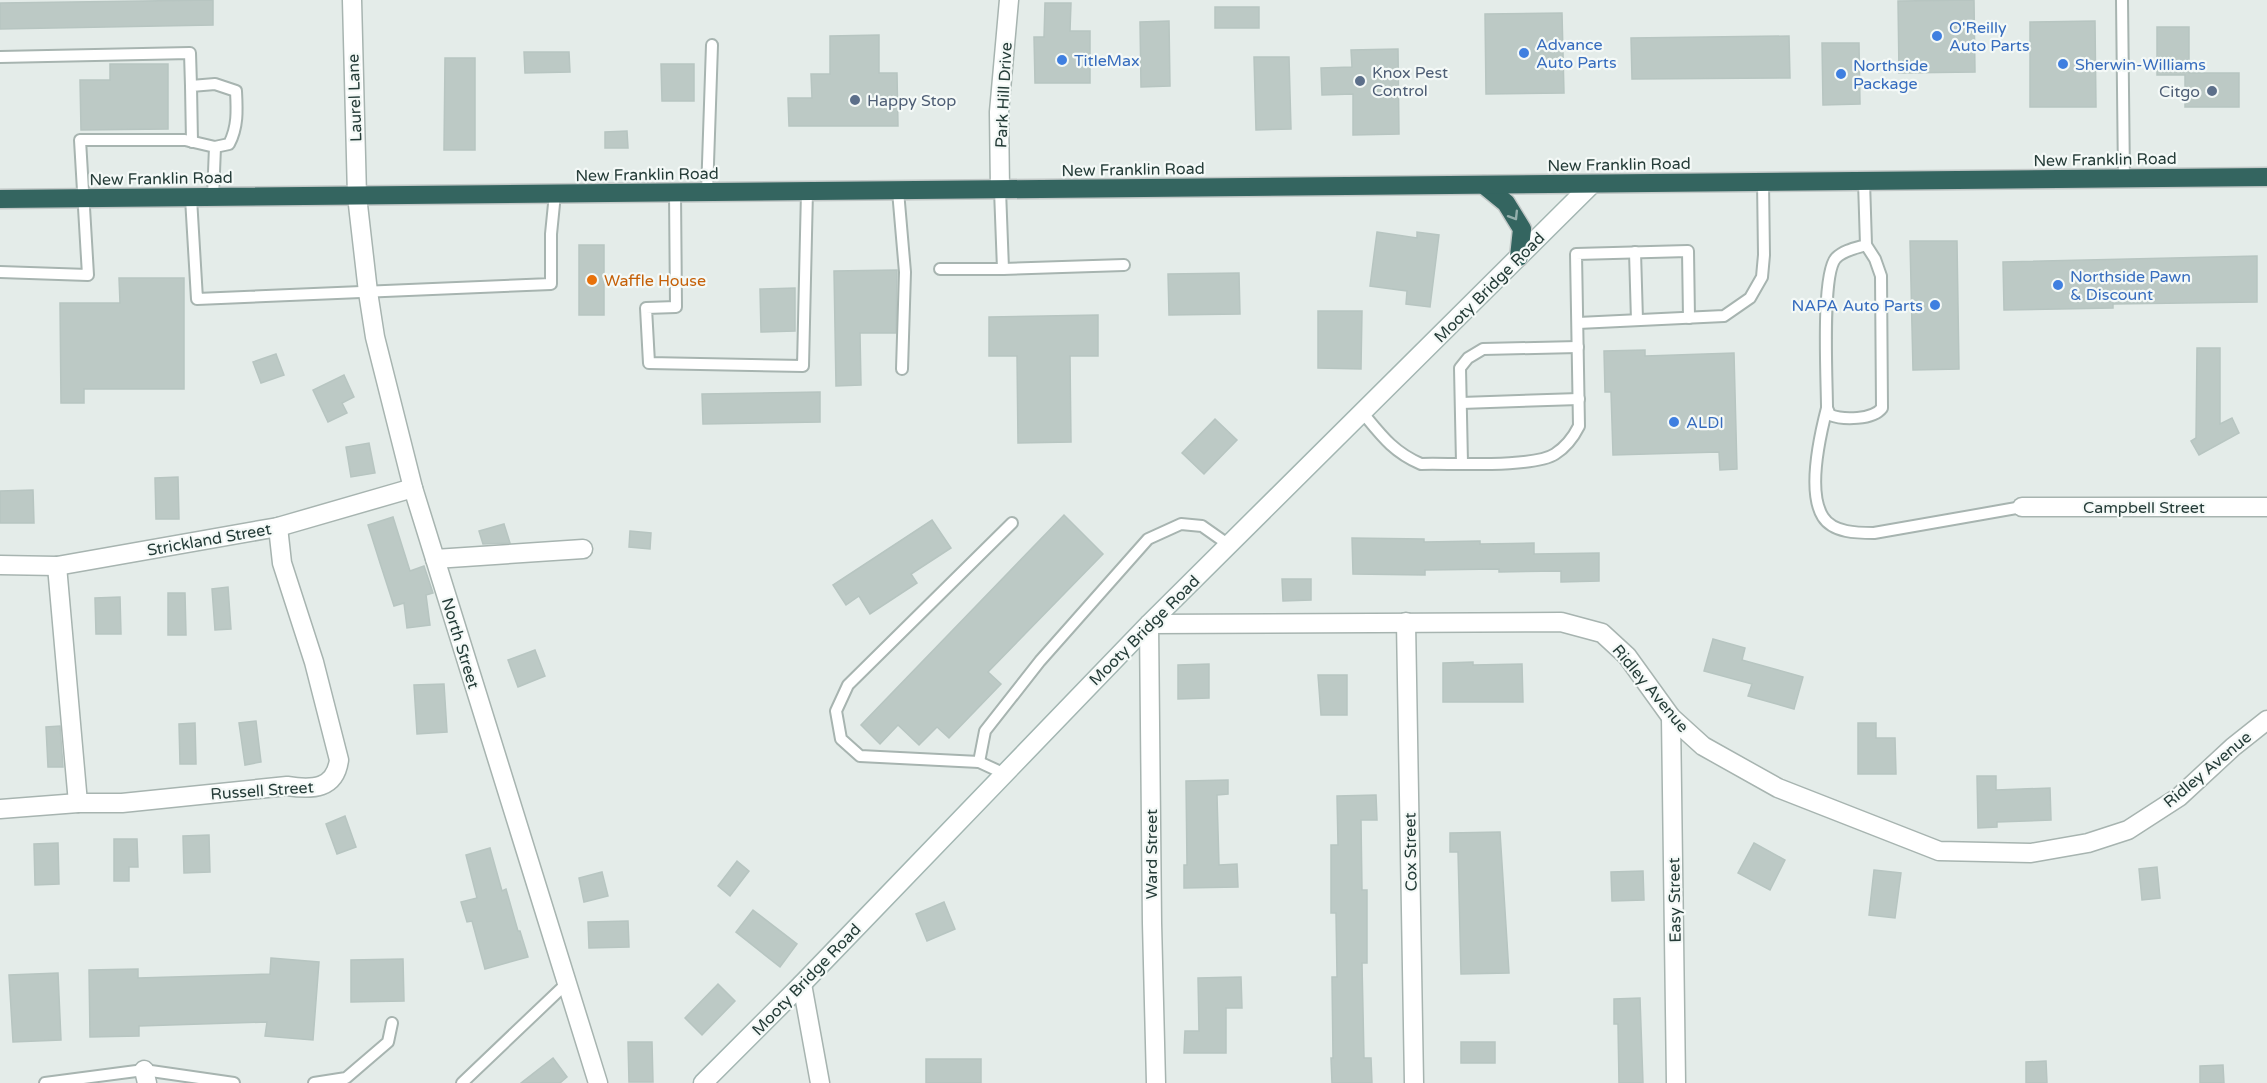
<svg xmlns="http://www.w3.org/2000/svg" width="2267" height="1083" font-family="'Varela Round',sans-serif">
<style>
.building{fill:#bcc9c5;stroke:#b7c5c1;stroke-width:1.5}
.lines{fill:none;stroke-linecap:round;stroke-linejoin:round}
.lane-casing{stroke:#a7b4b0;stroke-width:14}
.street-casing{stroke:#a7b4b0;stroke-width:21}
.secondary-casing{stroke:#a3b6b2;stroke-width:21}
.highway-casing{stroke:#c2c8c7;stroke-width:21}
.lane{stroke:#fff;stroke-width:10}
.street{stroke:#fff;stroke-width:18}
.secondary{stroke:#fff;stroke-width:18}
.highway{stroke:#346560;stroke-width:18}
.oneway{stroke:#94afac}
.shop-dot{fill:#3f7fe0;stroke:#f4f9f7;stroke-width:2}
.service-dot{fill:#5c6f8a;stroke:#f4f9f7;stroke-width:2}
.food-dot{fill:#e8710a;stroke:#f4f9f7;stroke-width:2}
.labels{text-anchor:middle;stroke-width:4.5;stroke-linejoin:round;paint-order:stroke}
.shop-label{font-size:16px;fill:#366cbe;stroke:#f4f9f7;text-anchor:start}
.service-label{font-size:16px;fill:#4e5e75;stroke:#f4f9f7;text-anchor:start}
.street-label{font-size:16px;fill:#253c38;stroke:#f4f9f7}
.food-label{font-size:16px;fill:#c56008;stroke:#f4f9f7;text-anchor:start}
</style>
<rect width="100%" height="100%" fill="#e4ece9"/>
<g class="building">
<path d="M213,0v25l-213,4v-26z"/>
<path d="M1974,0l1,72 -76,1 -1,-72z"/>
<path d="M1045,3h26l-1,28h20v52h-55l-1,-46h10z"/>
<rect x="1215" y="7" width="44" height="21"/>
<path d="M1562,13l2,80 -78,1 -1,-80z"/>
<path d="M1169,21l1,65 -29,1 -1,-65z"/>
<path d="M2095,21l1,86h-66v-85z"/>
<path d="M2157,27h32v46h50v34h-54v-32h-28z"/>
<path d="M879,35v38h18l1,53h-109l-1,-28h24l-1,-24h19v-38z"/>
<path d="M1789,36l1,42 -158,1 -1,-41z"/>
<path d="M1822,43h37l1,61 -37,1z"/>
<path d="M1398,49l1,85 -46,1v-41l-31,1 -1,-27 31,-1 -1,-17z"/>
<path d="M524,52h45l1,20 -45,1z"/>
<path d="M1254,57h35l2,72 -35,1z"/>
<path d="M445,58h30v92h-31z"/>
<path d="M110,64h58v65l-87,1 -1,-50h30z"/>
<path d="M661,64h33v37h-32z"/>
<path d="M627,131l1,17h-23v-16z"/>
<path d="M1377,232l40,6v-6l22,3 -9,72 -24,-3 1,-13 -37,-5z"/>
<path d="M1910,241h47l2,128 -46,1z"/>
<rect x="579" y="245" width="25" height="70"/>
<path d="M2257,256v46l-144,2v4l-109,2 -1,-48z"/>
<path d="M897,270l-1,63h-36l1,52 -25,1 -2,-115z"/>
<path d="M1239,273l1,41 -71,1 -1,-41z"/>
<path d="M119,278h65v111h-100v14h-23l-1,-100h60z"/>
<path d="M795,288v43l-34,1 -1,-43z"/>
<path d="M1318,311h44l-1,58 -43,-1z"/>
<path d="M1098,315v41h-28l1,86 -53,1 -1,-87h-28v-39z"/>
<path d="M2197,348h23v76l12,-6 7,15 -40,22 -8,-14 5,-3z"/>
<path d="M1645,350v6l89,-3 3,116 -17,1 -1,-18 -106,3 -2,-63h-6l-1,-41z"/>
<path d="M276,354l8,21 -23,8 -8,-21z"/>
<path d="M344,375l10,22 -12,6 5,10 -19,9 -15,-32z"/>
<path d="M820,392v30l-117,2 -1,-30z"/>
<path d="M1215,419l22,21 -33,34 -22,-21z"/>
<path d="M369,443l6,30 -24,4 -5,-30z"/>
<path d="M178,477l1,42h-23l-1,-41z"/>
<path d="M33,490l1,33h-34v-32z"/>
<path d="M1064,515l39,39 -115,118 13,12 -52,54 -12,-11 -18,18 -21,-20 -18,19 -19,-19z"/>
<path d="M393,517l17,54 14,-5 9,27 -7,2 4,30 -23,3 -3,-25 -10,3 -13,-40 -13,-41z"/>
<path d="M932,520l19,28 -40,26 6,9 -47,31 -11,-18 -13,9 -13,-20z"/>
<path d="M504,524l6,19 -27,1 -4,-13z"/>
<path d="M630,531l21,2 -1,16 -21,-2z"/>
<path d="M1352,538l72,1v3l56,-1v3l54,-1v11l65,-1v28l-38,1v-11l-62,1v-3l-74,1v5l-72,-1z"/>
<path d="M1282,579h29v21l-28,1z"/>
<path d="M228,587l3,42 -16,1 -3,-41z"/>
<path d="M168,593h17l1,42h-18z"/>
<path d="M120,597l1,37h-25l-1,-36z"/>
<path d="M1713,639l32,9 -3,12 61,17 -9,32 -46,-13 4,-12 -48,-13z"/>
<path d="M535,650l10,26 -27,11 -10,-27z"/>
<path d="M1473,662v3l49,-1 1,38h-80v-39z"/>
<path d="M1209,664v34l-31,1v-34z"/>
<path d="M1318,675h29v40h-26z"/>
<path d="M444,684l3,48 -30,2 -3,-49z"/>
<path d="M256,721l5,41 -16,3 -6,-42z"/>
<path d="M195,723l1,41h-16l-1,-40z"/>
<path d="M1858,723h18v15h19l1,36h-38z"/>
<path d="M60,726l3,41h-15l-2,-40z"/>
<path d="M1977,776h19v14l54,-2 1,32 -54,2v5l-19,1z"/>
<path d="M1228,780v14l-11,1 2,70 18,-1 1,23 -54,1v-23h3l-1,-84z"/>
<path d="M1376,795l1,25h-16l1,70h5v73h-5l2,95h7l1,25h-40l-1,-25h2l-1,-81h5l-1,-64h-5v-68h7l-1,-49z"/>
<path d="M345,816l11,31 -19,7 -11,-30z"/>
<path d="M1500,832l9,141 -48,1 -3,-122h-8v-19z"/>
<path d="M209,835l1,37 -26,1 -1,-37z"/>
<path d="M114,839h23l1,28h-9v14h-15z"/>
<path d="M58,843l1,41 -24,1 -1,-41z"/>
<path d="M1754,843l31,17 -15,30 -32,-17z"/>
<path d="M490,848l12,43 4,-2 12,42h2l8,26 -43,12 -13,-48 -5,1 -6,-20 16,-4 -11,-43z"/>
<path d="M737,861l12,10 -19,25 -12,-10z"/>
<path d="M2157,867l3,31 -18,2 -3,-31z"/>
<path d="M1874,870l27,3 -6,45 -26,-3z"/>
<path d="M1643,871l1,29 -32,1 -1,-29z"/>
<path d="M602,872l6,24 -24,6 -5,-24z"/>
<path d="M944,902l11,27 -28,12 -11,-27z"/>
<path d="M753,910l44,34 -17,23 -44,-35z"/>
<path d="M628,921l1,26 -40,1 -1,-26z"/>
<path d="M271,958l48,4 -6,78 -48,-4 2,-14 -128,4v10l-49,1 -1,-67 49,-1v9l132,-4z"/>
<path d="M403,959l1,42 -53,1v-42z"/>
<path d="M58,973l3,67 -48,2 -4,-67z"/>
<path d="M1241,977l1,31h-16v45h-42l1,-22h14l-1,-53z"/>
<path d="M718,984l17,17 -33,34 -17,-17z"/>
<path d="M1640,998l3,85h-24l-1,-59h-4v-25z"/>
<path d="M628,1042h24l1,40h-24z"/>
<rect x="1461" y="1042" width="34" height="21"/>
<path d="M553,1058l14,19 -7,6h-39z"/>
<rect x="926" y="1059" width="55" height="24"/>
<path d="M2046,1061l1,22h-21v-21z"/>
<path d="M2223,1065l1,18h-24v-17z"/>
</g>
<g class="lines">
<g class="lane-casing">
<g id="lane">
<path d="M2122,0l2,179"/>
<path d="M0,57l190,-4 1,33"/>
<path d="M192,142l-1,-56 24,-2 21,7c1,19 2,36 -7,53l-14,3"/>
<path d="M1864,181l2,64 9,14 6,17 1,132c-9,12 -39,12 -52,7l-3,-7c0,-27 -6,-134 9,-150 8,-8 20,-10 30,-13"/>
<path d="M898,191l7,81 -3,97"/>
<path d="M675,193l1,114 -30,1 3,55 154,3 4,-175"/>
<path d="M707,193l5,-148"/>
<path d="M191,198l6,101 354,-15v-50l4,-40"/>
<path d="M1635,252l2,68"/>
<path d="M940,269h63l-3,-79"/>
<path d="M1003,269l121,-4"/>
<path d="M0,272l88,3 -8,-135h105l30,7 -2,50"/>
<path d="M1578,323l146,-7 26,-18 12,-21 2,-22 -1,-73"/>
<path d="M1461,403l118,-4"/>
<path d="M1827,408c-7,27 -20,84 -4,109 10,16 35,16 51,16l148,-26"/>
<path d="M1362,412c19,23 31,40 59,52 29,-1 113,4 134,-10 11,-7 18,-16 24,-28l-3,-172 112,-3 1,67"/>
<path d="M1462,463l-2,-95 8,-10 15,-9 95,-2"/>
<path d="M979,762l6,-31 55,-70 108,-122 33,-15 21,2 27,19"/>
<path d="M1005,774l-26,-12 -119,-6 -19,-17 -5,-28 12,-26 164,-162"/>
<path d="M45,1083l99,-13 90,13"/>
<path d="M314,1083l32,-5 42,-36 4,-19"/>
<path d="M462,1083l105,-100"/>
</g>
</g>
<g class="street-casing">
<g id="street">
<path d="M352,0l5,196 11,96 7,45 38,151 185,595"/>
<path d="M1000,190l-1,-78 10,-112"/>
<path d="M2022,507h245"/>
<path d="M435,559l148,-10"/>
<path d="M0,565l57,1 221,-39 135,-39"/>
<path d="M57,566l21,237"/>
<path d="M1406,622l8,461"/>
<path d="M1671,717l5,366"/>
<path d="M0,809l78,-6h44l165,-17c26,4 48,3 52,-26l-25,-98 -32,-99 -4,-36"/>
<path d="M802,984l18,99"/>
<path d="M144,1070l3,13"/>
<path d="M1156,1083l-4,-160 -3,-299 412,-2 41,11 25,23 44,61 32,29 75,42 161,63 92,2 57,-10 40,-13 51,-33 54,-50 34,-27"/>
</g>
</g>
<g class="secondary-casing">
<path id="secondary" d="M703,1083l99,-99 347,-360 443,-440"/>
</g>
<g class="highway-casing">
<g id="highway">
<path d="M1484,185l22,18 16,26 -3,28"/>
<path d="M0,199l2267,-22"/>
</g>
</g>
<use href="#lane" class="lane"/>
<use href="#street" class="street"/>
<use href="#secondary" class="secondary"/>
<use href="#highway" class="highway"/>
</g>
<defs><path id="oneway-chevron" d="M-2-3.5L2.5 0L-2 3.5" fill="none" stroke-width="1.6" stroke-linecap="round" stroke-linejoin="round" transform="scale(1.5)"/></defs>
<use class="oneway" href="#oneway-chevron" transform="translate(1514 216) rotate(58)"/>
<g class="shop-dot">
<circle cx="1937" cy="36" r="6"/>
<circle cx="1524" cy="53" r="6"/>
<circle cx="1062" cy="60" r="6"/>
<circle cx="2063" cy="64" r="6"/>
<circle cx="1841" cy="74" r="6"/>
<circle cx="2058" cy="285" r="6"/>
<circle cx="1935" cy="305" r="6"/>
<circle cx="1674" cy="422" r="6"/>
</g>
<g class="service-dot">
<circle cx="1360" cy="81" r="6"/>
<circle cx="2212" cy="91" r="6"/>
<circle cx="855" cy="100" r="6"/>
</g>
<circle class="food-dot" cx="592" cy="280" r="6"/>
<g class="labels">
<g class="shop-label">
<text x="1949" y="33">O'Reilly<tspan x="1949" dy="18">Auto Parts</tspan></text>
<text x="1536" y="50">Advance<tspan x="1536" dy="18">Auto Parts</tspan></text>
<text x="1074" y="66">TitleMax</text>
<text x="2075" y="70">Sherwin-Williams</text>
<text x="1853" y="71">Northside<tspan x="1853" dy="18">Package</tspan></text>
<text x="2070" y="282">Northside Pawn<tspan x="2070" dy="18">&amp; Discount</tspan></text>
<text x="1923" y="311" text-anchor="end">NAPA Auto Parts</text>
<text x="1686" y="428">ALDI</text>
</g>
<g class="service-label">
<text x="1372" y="78">Knox Pest<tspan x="1372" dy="18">Control</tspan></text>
<text x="2200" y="97" text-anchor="end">Citgo</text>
<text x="867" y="106">Happy Stop</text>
</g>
<g class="street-label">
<text transform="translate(1003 95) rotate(-87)" y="6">Park Hill Drive</text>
<text transform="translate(354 98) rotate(-92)" y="6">Laurel Lane</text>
<text transform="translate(2105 159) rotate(-1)" y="6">New Franklin Road</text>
<text transform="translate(1619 164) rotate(-1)" y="6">New Franklin Road</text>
<text transform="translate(1133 169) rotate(-1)" y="6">New Franklin Road</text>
<text transform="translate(647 174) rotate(-1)" y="6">New Franklin Road</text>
<text transform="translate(161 178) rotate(-1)" y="6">New Franklin Road</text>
<text transform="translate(1489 287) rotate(-45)" y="6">Mooty Bridge Road</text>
<text x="2144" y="513">Campbell Street</text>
<text transform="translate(209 539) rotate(-10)" y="6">Strickland Street</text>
<text transform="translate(1144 630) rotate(-45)" y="6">Mooty Bridge Road</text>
<text transform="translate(461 643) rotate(73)" y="6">North Street</text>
<text transform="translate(1651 688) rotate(50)" y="6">Ridley Avenue</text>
<text transform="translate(2207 769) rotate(-40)" y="6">Ridley Avenue</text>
<text transform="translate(262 790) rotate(-4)" y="6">Russell Street</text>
<text transform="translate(1410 852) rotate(-91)" y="6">Cox Street</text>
<text transform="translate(1151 854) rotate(-90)" y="6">Ward Street</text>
<text transform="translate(1674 900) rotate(-91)" y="6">Easy Street</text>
<text transform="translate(806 979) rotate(-46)" y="6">Mooty Bridge Road</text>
</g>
<g class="food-label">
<text x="604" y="286">Waffle House</text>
</g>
</g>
</svg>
